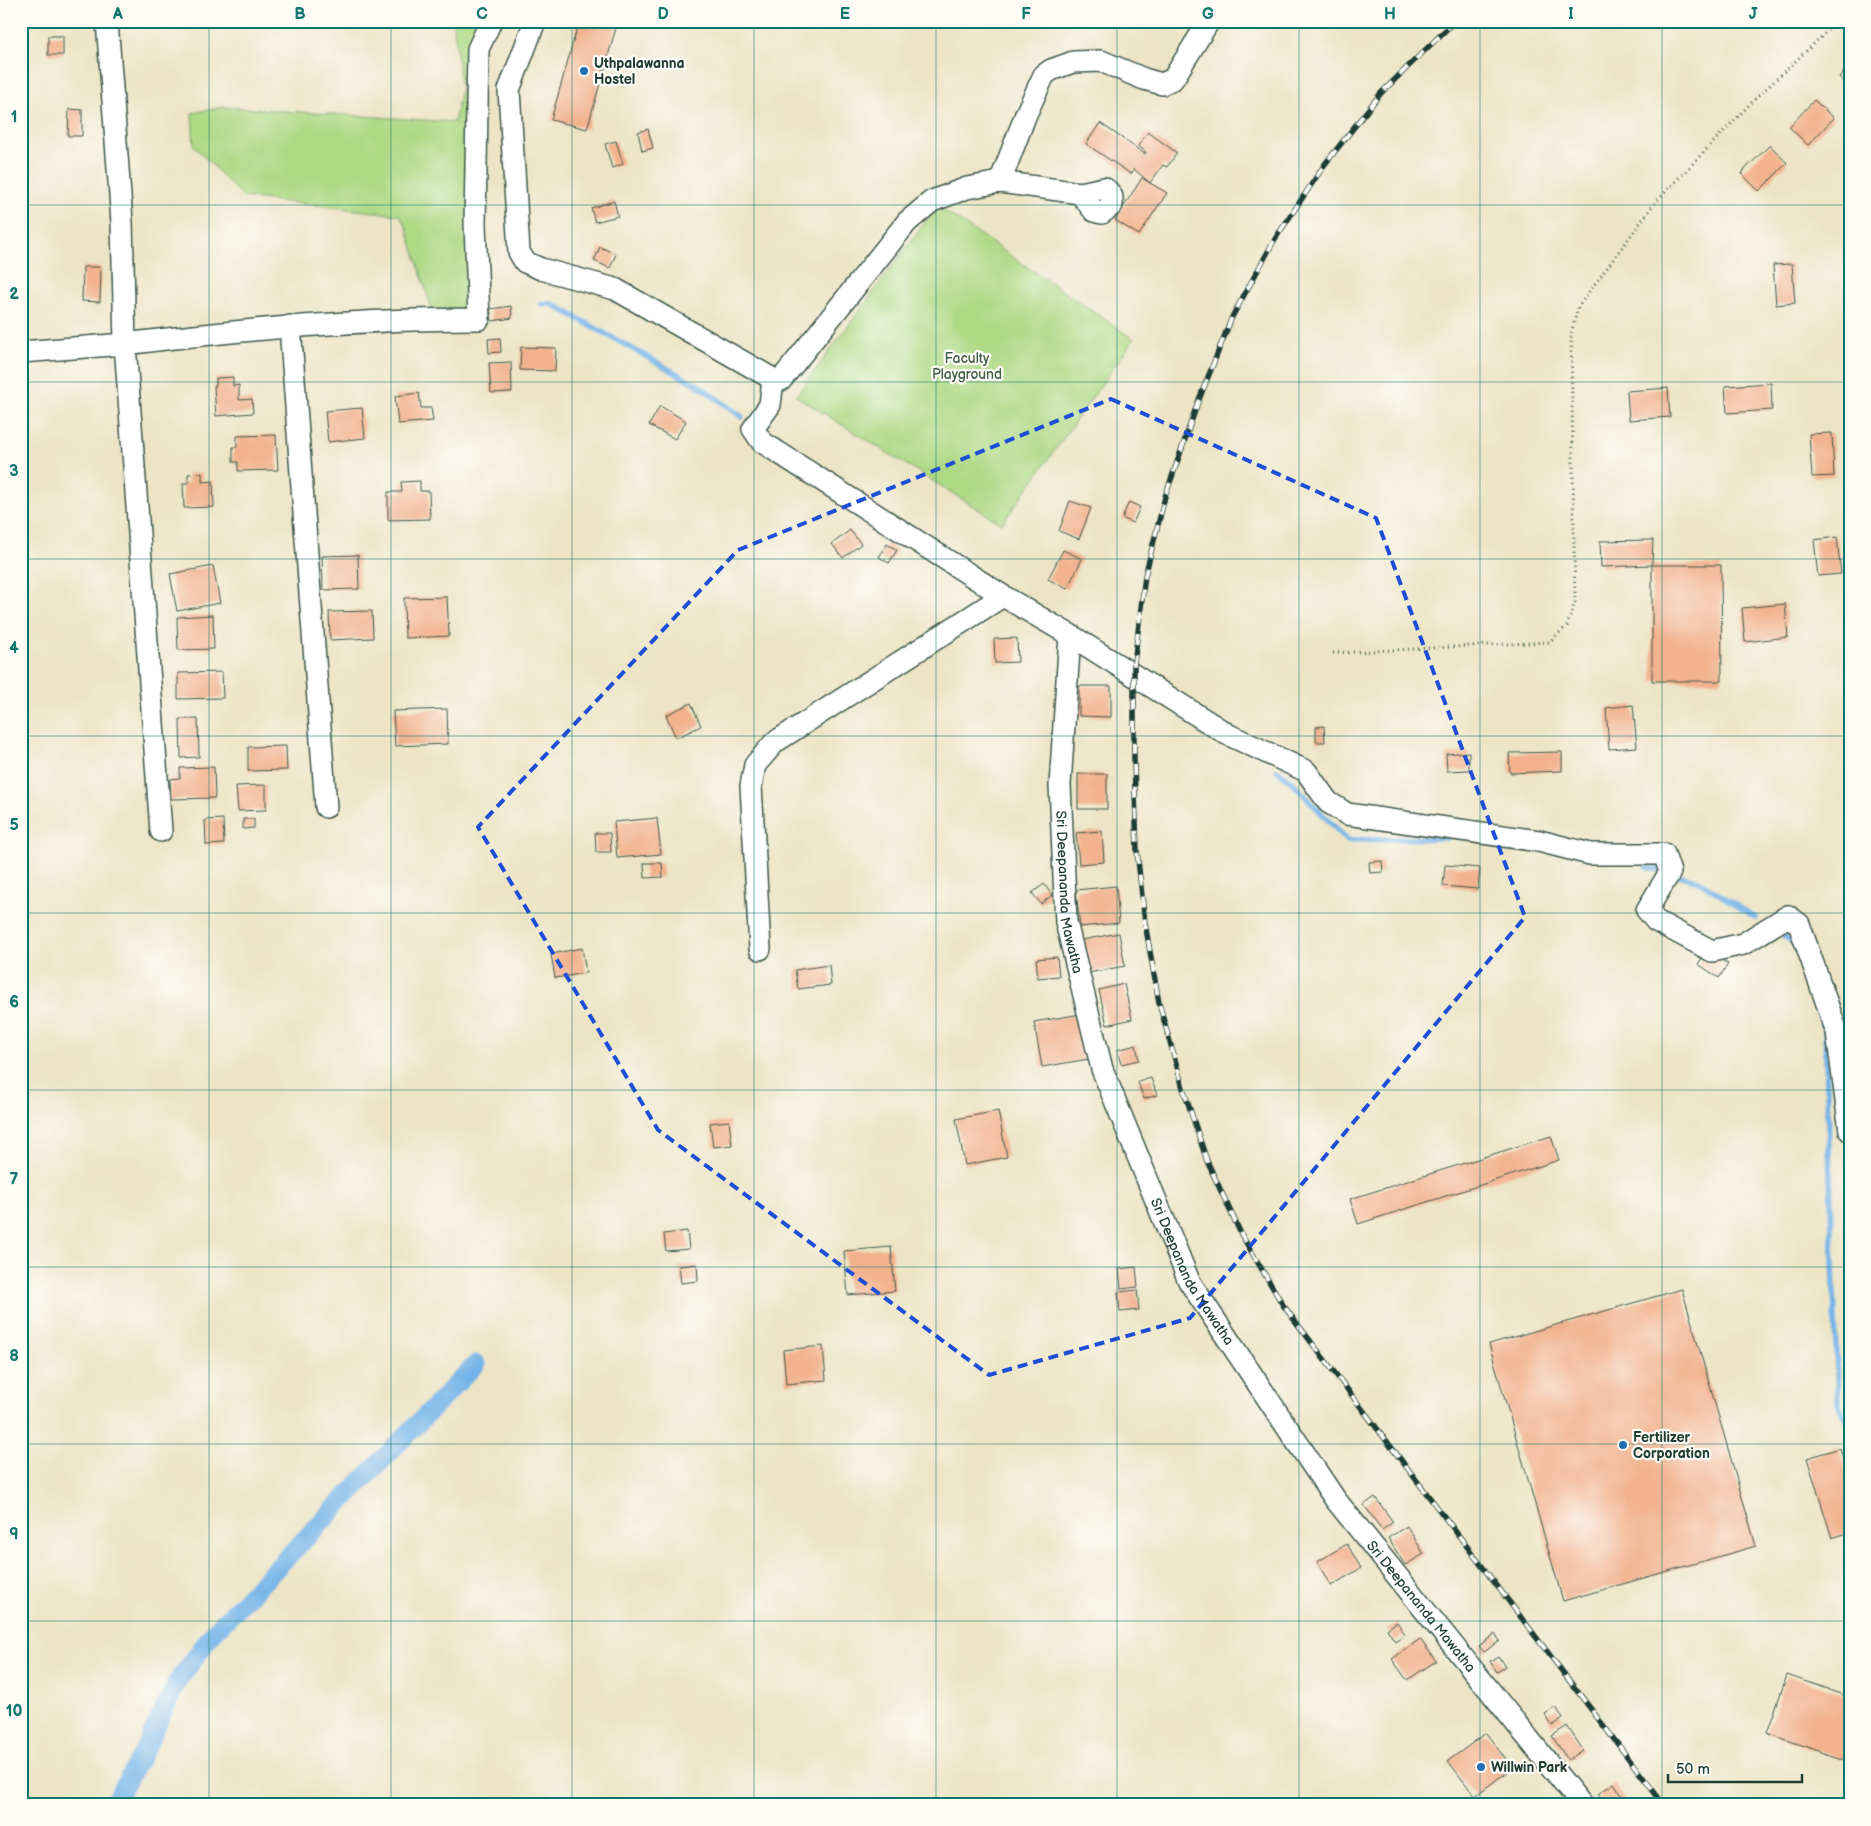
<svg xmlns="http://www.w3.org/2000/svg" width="1871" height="1826" font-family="'Balsamiq Sans',sans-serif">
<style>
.green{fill:#aed985;stroke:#668b5c}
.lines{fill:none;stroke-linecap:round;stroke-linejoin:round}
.stream{stroke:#73b3e7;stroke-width:5.5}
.canal{stroke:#73b3e7;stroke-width:19}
.building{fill:#f2b28e}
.street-casing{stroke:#3e564a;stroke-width:24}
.path{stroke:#3e564a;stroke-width:3;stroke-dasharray:1 4;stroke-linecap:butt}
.street{stroke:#fff;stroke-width:21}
.rail-casing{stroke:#1f3d34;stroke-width:5.5}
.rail{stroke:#fdfcf7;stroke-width:4;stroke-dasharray:11;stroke-linecap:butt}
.marked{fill:none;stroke:#1d4ed8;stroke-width:4;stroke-dasharray:10 6;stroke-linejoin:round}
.grid{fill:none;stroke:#0f766e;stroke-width:1;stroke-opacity:0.55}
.poi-dot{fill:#1f6fb2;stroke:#fdfcf7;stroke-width:2}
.labels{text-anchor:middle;stroke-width:4.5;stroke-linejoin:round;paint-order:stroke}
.poi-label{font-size:14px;font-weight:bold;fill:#1f3d34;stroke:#fdfcf7;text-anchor:start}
.park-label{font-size:14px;fill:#3c5c44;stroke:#fdfcf7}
.street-label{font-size:14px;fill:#1f3d34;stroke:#fdfcf7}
.neatline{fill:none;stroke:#0f766e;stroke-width:2}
.grid-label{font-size:16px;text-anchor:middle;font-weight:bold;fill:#0f766e}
</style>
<rect width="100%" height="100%" fill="#fdfcf7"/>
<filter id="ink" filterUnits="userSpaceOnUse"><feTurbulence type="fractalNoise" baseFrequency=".02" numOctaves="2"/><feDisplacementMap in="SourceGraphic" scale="10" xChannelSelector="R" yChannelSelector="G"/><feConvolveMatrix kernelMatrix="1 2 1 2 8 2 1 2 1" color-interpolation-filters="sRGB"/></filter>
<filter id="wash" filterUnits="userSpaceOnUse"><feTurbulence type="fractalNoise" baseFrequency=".0096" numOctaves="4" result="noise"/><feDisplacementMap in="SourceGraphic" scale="20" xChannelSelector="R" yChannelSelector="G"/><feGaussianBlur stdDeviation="1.12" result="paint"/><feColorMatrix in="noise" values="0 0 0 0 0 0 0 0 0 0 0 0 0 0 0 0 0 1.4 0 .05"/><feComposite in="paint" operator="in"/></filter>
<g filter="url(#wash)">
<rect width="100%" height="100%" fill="#ece4c5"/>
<g class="green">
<path d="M451,21h40l-13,28 1,270h-44l-28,-90 -7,-14 -157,-18 -49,-51 -2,-33 32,-6 230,15 7,-33 -7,-61z"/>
<path d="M937,206l197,133 -132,185 -206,-128z"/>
</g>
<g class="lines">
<g class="stream">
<path d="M542,304h10l149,83 41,30"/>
<path d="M1277,770l15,12 55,58 100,-2"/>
<path d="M1647,867l18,4"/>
<path d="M1674,874l25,7 57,37"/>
<path d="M1784,937l13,8 1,5"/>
<path d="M1816,1004l9,28 13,372 12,24"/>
</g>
<path class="canal" d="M113,1805l35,-61 29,-62 36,-49 263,-269"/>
</g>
<g id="blocks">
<g class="building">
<path d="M579,21h39l-31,108 -36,-9z"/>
<rect x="48" y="36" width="15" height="19"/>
<path d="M1850,65v22l-11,-10z"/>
<path d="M1814,100l20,18 -26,27 -19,-18z"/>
<path d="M69,109l13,1v26h-14z"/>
<path d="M1100,123l45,31 1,-2 -8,-6 10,-14 29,21 -10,14 -4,-2 -13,18 17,10 -28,42 -24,-15 27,-42 8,5 -16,-14 -3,5 -45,-30z"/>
<path d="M648,129l5,19 -11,3 -4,-19z"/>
<path d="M616,141l7,23 -11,4 -7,-24z"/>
<path d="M1770,145l17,18 -28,28 -18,-18z"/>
<path d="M614,201l4,15 -23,6 -4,-14z"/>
<path d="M600,247l16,7 -6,14 -16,-7z"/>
<path d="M1792,264l3,39 -19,2 -3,-40z"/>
<path d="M83,267h18l-1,35 -18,-1z"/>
<path d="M511,306l1,12 -20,3 -2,-12z"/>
<path d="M500,338l1,14 -12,1 -1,-14z"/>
<path d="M521,347l35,1 -1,23 -35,-1z"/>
<path d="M511,362l1,30 -21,1 -2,-30z"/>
<path d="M233,377v9l6,-1v15l13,-1 1,14 -37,3 -2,-30h2v-8z"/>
<path d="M1771,383l1,27 -45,3 -2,-27z"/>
<path d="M1668,388l2,29 -41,3 -2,-29z"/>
<path d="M419,393l2,15h10l2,13 -35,3 -3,-28z"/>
<path d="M660,406l26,15 -11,18 -26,-14z"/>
<path d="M362,408l3,30 -37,4 -3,-31z"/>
<path d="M1832,433l2,43 -22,1 -3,-43z"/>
<path d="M276,435l2,35 -40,1v-9h-5v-15h4v-11z"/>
<path d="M202,473v9l11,-1 1,26 -30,1 -1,-25h5v-9z"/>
<path d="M420,481v10h9l1,28 -42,1v-28h14l-1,-10z"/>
<path d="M1070,501l21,7 -12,31 -20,-8z"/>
<path d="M1129,502l11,5 -7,16 -11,-5z"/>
<path d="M850,530l11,14 -18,14 -11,-14z"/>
<path d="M1837,537l4,37 -23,2 -4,-36z"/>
<path d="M1653,540l-1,25 -51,2 -1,-26z"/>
<path d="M887,544l10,6 -8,13 -10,-6z"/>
<path d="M1063,550l19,9 -15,30 -19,-10z"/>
<path d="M358,555l1,34 -36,1 -1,-34z"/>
<path d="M1652,565h69l1,116h-70z"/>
<path d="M213,566l7,37 -43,8 -7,-37z"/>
<path d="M447,597l2,39 -44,2 -1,-40z"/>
<path d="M1785,604l3,33 -43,5 -3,-34z"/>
<path d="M372,611l1,27 -43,2 -1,-28z"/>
<path d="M213,615l1,34 -36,1 -1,-33z"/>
<path d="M1017,638l1,24 -23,1 -1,-24z"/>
<path d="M222,672l1,26 -45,1v-26z"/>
<path d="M1079,686h32v31l-32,-1z"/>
<path d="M691,703l10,23 -25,12 -10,-23z"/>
<path d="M1633,705l4,42 -28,2 -3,-41z"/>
<path d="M447,709l1,35 -53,2 -2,-35z"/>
<path d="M180,719h18l1,38 -18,1z"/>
<path d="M1324,726l1,16h-9v-15z"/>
<path d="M286,746l1,24 -39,1v-24z"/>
<path d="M1469,752v18l-22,1 -1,-17z"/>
<path d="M1562,752v19l-52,2 -1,-20z"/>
<path d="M214,767l1,31 -44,1 -1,-20 10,-1v-10z"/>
<rect x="1078" y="774" width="29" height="35"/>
<path d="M266,785v25l-28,1 -2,-25z"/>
<path d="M657,818l4,36 -44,4 -3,-36z"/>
<path d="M223,819l1,25 -18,1 -1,-25z"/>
<path d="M243,819h11v9l-11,1z"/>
<path d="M1102,831l2,31 -25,2 -3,-31z"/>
<path d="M595,833h15l1,19h-15z"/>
<path d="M1382,861l1,11 -13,1 -1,-11z"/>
<path d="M644,863h18l1,14 -18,1z"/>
<path d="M1445,865l35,3 -2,21 -35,-3z"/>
<path d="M1044,884l8,11 -11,9 -9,-11z"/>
<path d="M1116,886l3,37 -39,4 -4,-37z"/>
<path d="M1119,933l6,33 -37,7 -6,-33z"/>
<path d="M582,948l4,25 -31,5 -4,-24z"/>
<path d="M1707,951l21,13 -9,14 -21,-14z"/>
<path d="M1057,957l2,19 -21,2 -2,-19z"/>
<path d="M829,965l2,20 -33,4 -3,-19z"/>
<path d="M1124,984l8,35 -25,6 -8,-35z"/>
<path d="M1081,1014l8,45 -47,8 -8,-45z"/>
<path d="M1136,1045l3,15 -18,4 -4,-14z"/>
<path d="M1151,1078l6,17 -13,4 -6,-17z"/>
<path d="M998,1111l9,46 -42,8 -9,-46z"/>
<path d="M729,1121l3,24 -19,2 -3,-24z"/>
<path d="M1551,1136l8,24 -201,64 -8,-25z"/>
<path d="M687,1231l2,18 -23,2 -2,-17z"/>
<path d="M891,1247l4,44 -47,4 -4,-44z"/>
<path d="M697,1264l1,17 -17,2 -2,-17z"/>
<path d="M1136,1267l2,20 -17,2 -2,-20z"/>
<path d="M1682,1289l74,257 -193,55 -74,-257z"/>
<path d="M1137,1290l2,20 -19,2 -2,-20z"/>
<path d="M823,1346l3,34 -40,4 -3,-34z"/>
<path d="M1840,1448l10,33v51l-18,6 -25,-80z"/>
<path d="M1375,1497l18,25 -11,8 -18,-25z"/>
<path d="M1407,1526l17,28 -19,11 -17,-27z"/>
<path d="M1347,1544l14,24 -30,18 -14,-24z"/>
<path d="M1397,1622l8,12 -10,7 -8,-12z"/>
<path d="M1495,1634l5,7 -16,11 -5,-6z"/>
<path d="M1420,1639l16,22 -29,19 -15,-21z"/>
<path d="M1498,1656l7,11 -8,5 -7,-11z"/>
<path d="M1787,1675l63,22v65l-83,-29z"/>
<path d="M1556,1707l7,12 -11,7 -7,-12z"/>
<path d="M1567,1726l16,24 -15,10 -16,-24z"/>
<path d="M1486,1733l26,35 -37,28 -27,-35z"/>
<path d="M1614,1783l14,22h-23l-7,-11z"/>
</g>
</g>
</g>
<g filter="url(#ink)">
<use href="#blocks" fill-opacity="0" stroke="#3e564a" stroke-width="1"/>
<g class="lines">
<g class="street-casing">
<g id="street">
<path d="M535,21l-26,69 10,162 6,10 16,7 74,20 158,90 8,1 126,-158 25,-21 35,-13 33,-6 80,11 24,-5 4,3 4,6v8l-10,8 -8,-2 -14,-18"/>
<path d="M1000,182l26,-68 18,-39 7,-5 22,-8 28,-1 43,18 18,5 11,-5 36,-58"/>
<path d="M290,326l36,481"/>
<path d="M21,352l104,-8 -3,-122 -15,-201"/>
<path d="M773,379l-3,26 -17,24 9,13 241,154 67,39 157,99 79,37 22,31 19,12 192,27 51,13h74l6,18 -23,38 9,11 56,30 31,-7 45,-28 11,8 38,108 13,99"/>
<path id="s1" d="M1070,635l-10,150 6,137 36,147 87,212 146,218 247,306"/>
<path d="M161,831l-36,-487c118,-15 236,-25 354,-25l-4,-94 3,-176 13,-28"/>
<path d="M760,949l-9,-163 4,-21 20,-23 228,-146"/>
</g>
</g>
<path class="path" d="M1333,653l216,-11 18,-16 8,-24 -4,-268 7,-27 76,-103 97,-101 87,-82"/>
<use href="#street" class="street"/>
<g class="rail-casing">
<path id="rail" d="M1455,21l-74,72 -56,71 -50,75 -43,78 -34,85 -33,95 -20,79 -11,87v99l3,89 8,72 14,80 24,85 24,73 34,73 42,71 381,500"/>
</g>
<use href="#rail" class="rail"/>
</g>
</g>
<path class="marked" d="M1111,399l265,119 149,399 -335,401 -201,57 -331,-245 -180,-303 260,-277z"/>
<path class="grid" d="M209,21v1784M391,21v1784M572,21v1784M754,21v1784M936,21v1784M1117,21v1784M1299,21v1784M1480,21v1784M1662,21v1784M21,205h1829M21,382h1829M21,559h1829M21,736h1829M21,913h1829M21,1090h1829M21,1267h1829M21,1444h1829M21,1621h1829"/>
<g class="poi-dot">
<circle cx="584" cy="71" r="5"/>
<circle cx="1623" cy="1445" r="5"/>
<circle cx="1481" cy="1767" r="5"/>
</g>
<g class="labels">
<g class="poi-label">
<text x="594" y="68">Uthpalawanna<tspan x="594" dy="16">Hostel</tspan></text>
<text x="1633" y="1442">Fertilizer<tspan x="1633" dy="16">Corporation</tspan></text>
<text x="1491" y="1772">Willwin Park</text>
</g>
<g class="park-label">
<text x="967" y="363">Faculty<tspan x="967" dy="16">Playground</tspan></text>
</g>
<g class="street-label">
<text dy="5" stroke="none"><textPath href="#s1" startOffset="258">Sri Deepananda Mawatha</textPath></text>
<text dy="5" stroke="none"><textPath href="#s1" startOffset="661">Sri Deepananda Mawatha</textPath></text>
<text dy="5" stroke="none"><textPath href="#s1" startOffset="1068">Sri Deepananda Mawatha</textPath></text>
</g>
</g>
<rect width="1871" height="1826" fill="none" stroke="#fdfcf7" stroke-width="55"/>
<path d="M1668 1774v8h134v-8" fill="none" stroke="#1f3d34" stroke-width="2.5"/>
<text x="1676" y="1774" font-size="15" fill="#1f3d34" stroke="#fdfcf7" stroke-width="4" paint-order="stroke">50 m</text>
<rect x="28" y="28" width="1816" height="1770" class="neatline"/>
<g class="grid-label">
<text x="118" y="19">A</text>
<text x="300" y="19">B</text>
<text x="482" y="19">C</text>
<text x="663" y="19">D</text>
<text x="845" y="19">E</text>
<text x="1026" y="19">F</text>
<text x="1208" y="19">G</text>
<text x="1390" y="19">H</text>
<text x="1571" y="19">I</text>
<text x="1753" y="19">J</text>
<text x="14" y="122">1</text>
<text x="14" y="299">2</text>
<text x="14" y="476">3</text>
<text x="14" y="653">4</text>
<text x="14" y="830">5</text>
<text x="14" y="1007">6</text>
<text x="14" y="1184">7</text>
<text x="14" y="1361">8</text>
<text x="14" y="1539">9</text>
<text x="14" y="1716">10</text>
</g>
</svg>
